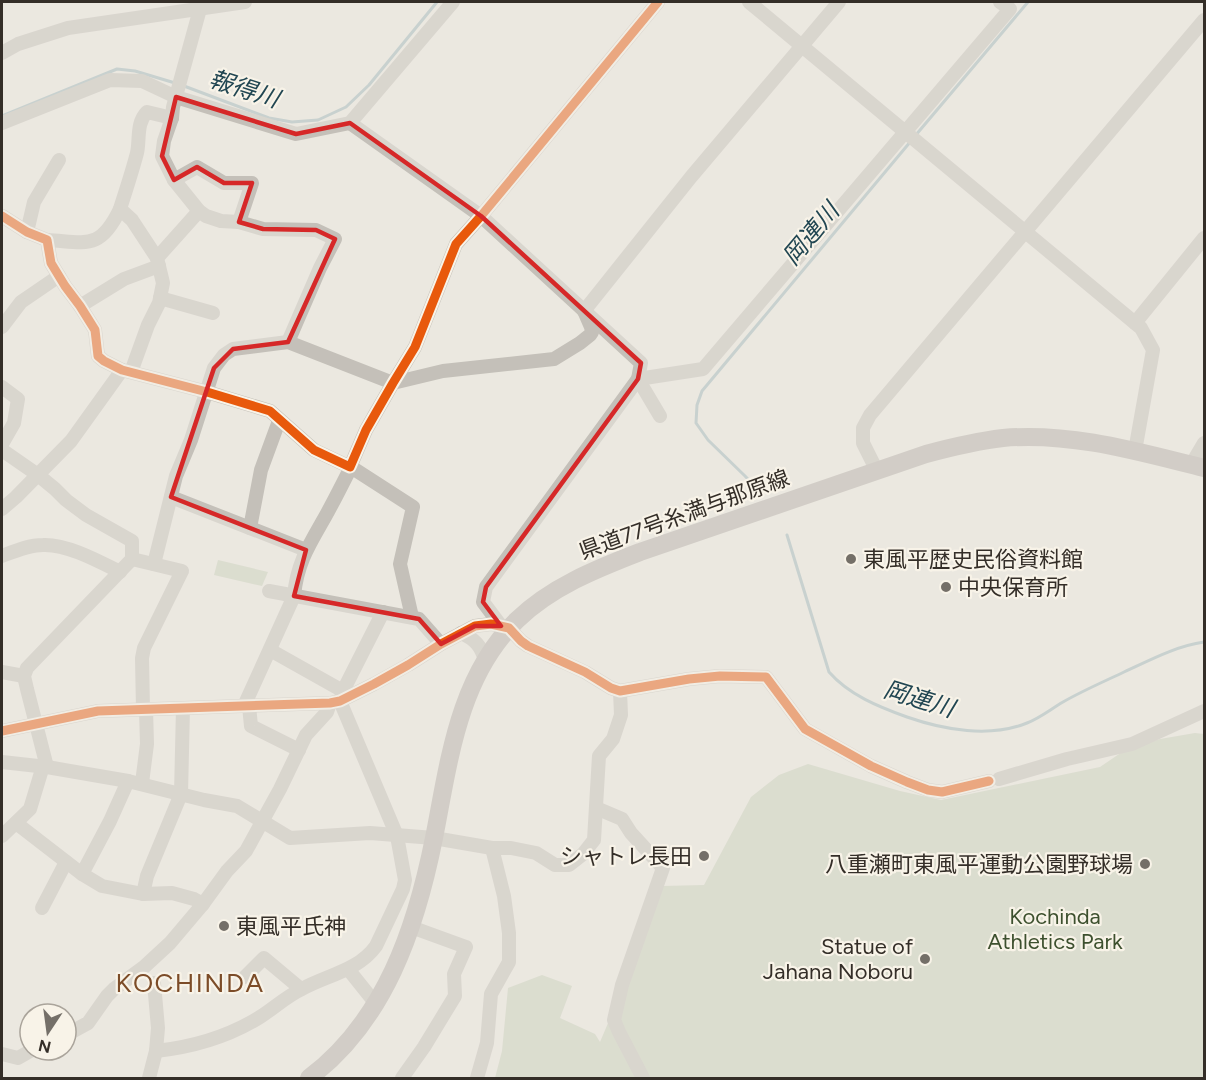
<svg xmlns="http://www.w3.org/2000/svg" width="1206" height="1080" font-family="Figtree,'Noto Sans JP',sans-serif">
<style>
.green{fill:#c8d0bb}
.lines{fill:none;stroke-linecap:round;stroke-linejoin:round}
.stream{stroke:#9eb6ba;stroke-width:3}
.minor{stroke:#c4c0b9;stroke-width:14}
.major{stroke:#b3aea8;stroke-width:18}
.cycleway-casing{stroke:#f8f3e8;stroke-width:13}
.cycleway{stroke:#e8590c;stroke-width:9}
.marked{fill:none;stroke:#d62828;stroke-width:4.5;stroke-linejoin:round}
.poi-dot{fill:#746f68;stroke:#f8f3e8;stroke-width:2}
.labels{text-anchor:middle;stroke-width:4.5;stroke-linejoin:round;paint-order:stroke}
.street-label{font-size:22px;fill:#342e28;stroke:#f8f3e8}
.poi-label{font-size:22px;fill:#342e28;stroke:#f8f3e8;text-anchor:start}
.park-label{font-size:22px;fill:#3d502e;stroke:#f8f3e8}
.water-label{font-size:24px;font-style:italic;fill:#214652;stroke:#f8f3e8}
.quarter-label{font-size:26px;letter-spacing:1.5px;fill:#7c4c28;stroke:#f8f3e8}
</style>
<rect width="100%" height="100%" fill="#ebe8e0"/>
<g class="green">
<path d="M218,560l50,12 -6,14 -48,-11z"/>
<path d="M1195,733l9,1v344h-709l7,-27 6,-63 34,-13 30,11 -12,32 35,16 5,8 17,-40 45,-116 42,-1 47,-88 28,-22 29,-11 92,27 41,9 159,-33 25,-17 35,-11z"/>
</g>
<g class="lines">
<g class="stream">
<path d="M184,86l85,32 23,4 26,-2 28,-13 23,-22 68,-83"/>
<path d="M2,116l115,-47 18,2 40,12"/>
<path d="M915,136l113,-134"/>
<path d="M760,492l-15,-16 -37,-36 -12,-17 1,-18 5,-14 209,-250"/>
<path d="M787,535l42,137c20,23 50,35 78,45 37,13 83,21 120,6 13,-5 24,-14 36,-21 19,-11 40,-20 61,-30 26,-12 52,-26 80,-30"/>
</g>
<g class="minor">
<path d="M749,2l392,326 12,22 -18,101"/>
<path d="M200,9l-27,98 -1,11 -8,23 -2,15 12,24 25,31 7,5 15,5 18,1 24,7 53,1 19,9 -15,29 -32,74"/>
<path d="M2,53l16,-9 50,-16 177,-26"/>
<path d="M2,123l108,-43 32,1 34,16 120,37 54,-11 103,-121"/>
<path d="M350,123l131,93 160,147 -3,16 22,37"/>
<path d="M174,180l23,-13 27,16h28l-13,39"/>
<path d="M120,209c6,-19 12,-37 17,-56 3,-13 -1,-30 10,-41l25,6"/>
<path d="M2,216l25,16 20,8 4,23 14,23 15,20 15,24 3,26 6,5 18,9 85,22 63,19 44,39 36,17 16,-37 27,-47 22,-36 41,-103 25,-28 177,-214"/>
<path d="M27,232l7,-30 25,-42"/>
<path d="M47,240c39,2 53,11 73,-31l12,11 25,38"/>
<path d="M160,298l53,15"/>
<path d="M80,306l44,-27 35,-13"/>
<path d="M584,311l107,-134 148,-175"/>
<path d="M1135,323l69,-85"/>
<path d="M2,327l19,-25 38,-26"/>
<path d="M131,372l17,-47 11,-22 4,-20 -6,-25 42,-47"/>
<path d="M2,387l16,12 -4,24 -12,21"/>
<path d="M2,450l36,25 17,14 11,11 20,15 46,26v18l-105,109 -3,8 3,13 20,78"/>
<path d="M1191,465l13,-22"/>
<path d="M877,471l-14,-28v-15l7,-13 334,-395"/>
<path d="M171,497l135,53"/>
<path d="M2,509l14,-12 55,-56 51,-71"/>
<path d="M250,528l11,-58 18,-49"/>
<path d="M2,556c13,-5 27,-11 41,-11 24,-1 55,16 77,27"/>
<path d="M132,559l50,12 -38,77 -2,10 1,51"/>
<path d="M154,564l22,-88 15,-36 23,-72 10,-13 9,-6 55,-7 105,41 50,-12 111,-12 26,-16 10,-8 2,-3 -1,-5 -7,-16"/>
<path d="M269,591l150,28 22,25"/>
<path d="M501,626l-18,-24 3,-15 152,-208 65,-10 307,-360 -10,-7"/>
<path d="M461,633c14,6 20,13 24,27"/>
<path d="M270,650l73,41"/>
<path d="M2,672l22,4"/>
<path d="M244,706l50,-110c3,-33 15,-51 31,-79 9,-16 18,-34 26,-50l62,40 -13,57 12,53"/>
<path d="M249,706l2,20 48,24"/>
<path d="M2,731l96,-20 232,-8 10,-2 34,-17 34,-19 33,-21 34,-18 16,-2 18,4 12,13 7,5 57,26 26,16 9,3 69,-12 31,-3 46,1 39,52 66,37 36,16 21,8 14,2 47,-11"/>
<path d="M2,762l45,5 81,14 76,19 33,6 53,32 80,-5 64,5 58,10h19l25,5 19,12h14l14,-11 11,-14 5,-84 14,-17 8,-24 -1,-24"/>
<path d="M999,779l68,-20 65,-15 72,-33"/>
<path d="M142,783l5,-39 -1,-35"/>
<path d="M596,808l26,11 9,14 32,35 -41,117 -8,35 5,12 24,46"/>
<path d="M16,823l66,51 20,12 41,8 29,-1 22,6 9,5"/>
<path d="M2,836l28,-27 13,-43"/>
<path d="M82,874l28,-53 18,-40"/>
<path d="M143,894l4,-18 34,-82 2,-86"/>
<path d="M42,908l24,-46"/>
<path d="M348,969l28,35"/>
<path d="M245,977l19,-19 37,31"/>
<path d="M66,1035l22,-12 19,-27 7,-7 30,-22 26,-24 33,-39 24,-33 19,-20 34,-62 26,-54 21,-23 3,-9"/>
<path d="M156,1051c37,-4 72,-14 104,-34 14,-9 27,-21 42,-28 25,-14 56,-18 74,-43l27,-57 2,-9 -8,-44 -57,-135 3,-10 40,-79"/>
<path d="M2,1054l16,4 14,-8"/>
<path d="M149,1078l7,-27 2,-23 -4,-45"/>
<path d="M402,1078l22,-31 31,-51 -1,-22 12,-27 -55,-20"/>
<path d="M477,1078l10,-35 4,-49 18,-32v-29l-5,-37 -12,-48"/>
</g>
<path class="major" d="M309,1078c76,-57 107,-150 125,-240 15,-76 24,-161 83,-218 34,-33 79,-51 123,-68l286,-98c26,-7 51,-13 77,-16 69,-6 136,14 201,30"/>
<g class="cycleway-casing">
<g id="cycleway">
<path d="M2,216l25,16 20,8 4,23 14,23 15,20 15,24 3,26 6,5 18,9 85,22 63,19 44,39 36,17 16,-37 27,-47 22,-36 41,-103 25,-28 177,-214"/>
<path d="M2,731l96,-20 232,-8 10,-2 34,-17 34,-19 33,-21 34,-18 16,-2 18,4 12,13 7,5 57,26 26,16 9,3 69,-12 31,-3 46,1 39,52 66,37 36,16 21,8 14,2 47,-11"/>
</g>
</g>
<use href="#cycleway" class="cycleway"/>
</g>
<path d="M0 0H1206V1080H0ZM176,97l120,37 54,-11 131,93 160,147 -3,16 -152,208 -3,15 18,24h-26l-34,18 -22,-25 -125,-23 12,-46 -135,-53 43,-129 19,-19 55,-7 47,-103 -19,-9 -53,-1 -24,-7 13,-39h-28l-27,-16 -23,13 -12,-24z" fill="#ebe8e0" fill-opacity=".55" fill-rule="evenodd"/>
<path class="marked" d="M176,97l120,37 54,-11 131,93 160,147 -3,16 -152,208 -3,15 18,24h-26l-34,18 -22,-25 -125,-23 12,-46 -135,-53 43,-129 19,-19 55,-7 47,-103 -19,-9 -53,-1 -24,-7 13,-39h-28l-27,-16 -23,13 -12,-24z"/>
<g class="poi-dot">
<circle cx="851" cy="559" r="6"/>
<circle cx="946" cy="587" r="6"/>
<circle cx="704" cy="856" r="6"/>
<circle cx="1145" cy="864" r="6"/>
<circle cx="224" cy="926" r="6"/>
<circle cx="925" cy="959" r="6"/>
</g>
<g class="labels">
<g class="street-label">
<text transform="translate(684 514) rotate(-20)" y="8">県道77号糸満与那原線</text>
</g>
<g class="poi-label">
<text x="863" y="567">東風平歴史民俗資料館</text>
<text x="958" y="595">中央保育所</text>
<text x="692" y="864" text-anchor="end">シャトレ長田</text>
<text x="1133" y="872" text-anchor="end">八重瀬町東風平運動公園野球場</text>
<text x="236" y="934">東風平氏神</text>
<text x="913" y="954" text-anchor="end">Statue of<tspan x="913" dy="25">Jahana Noboru</tspan></text>
</g>
<g class="park-label">
<text x="1055" y="924">Kochinda<tspan x="1055" dy="25">Athletics Park</tspan></text>
</g>
<g class="water-label">
<text transform="translate(244 89) rotate(18)" y="8">報得川</text>
<text transform="translate(811 234) rotate(-50)" y="8">岡連川</text>
<text transform="translate(919 699) rotate(17)" y="8">岡連川</text>
</g>
<g class="quarter-label">
<text x="190" y="992">KOCHINDA</text>
</g>
</g>
<rect width="1206" height="1080" fill="none" stroke="#342e28" stroke-width="6"/>
<g transform="translate(48 1032) rotate(193)"><circle r="28" fill="#f8f3e8" stroke="#aaa49b" stroke-width="1.5"/>
<path d="M0-4.5L10 22L0 15L-10 22Z" fill="#746f68"/>
<text y="-9" font-size="16" font-weight="bold" text-anchor="middle" fill="#342e28">N</text>
</g>
</svg>
